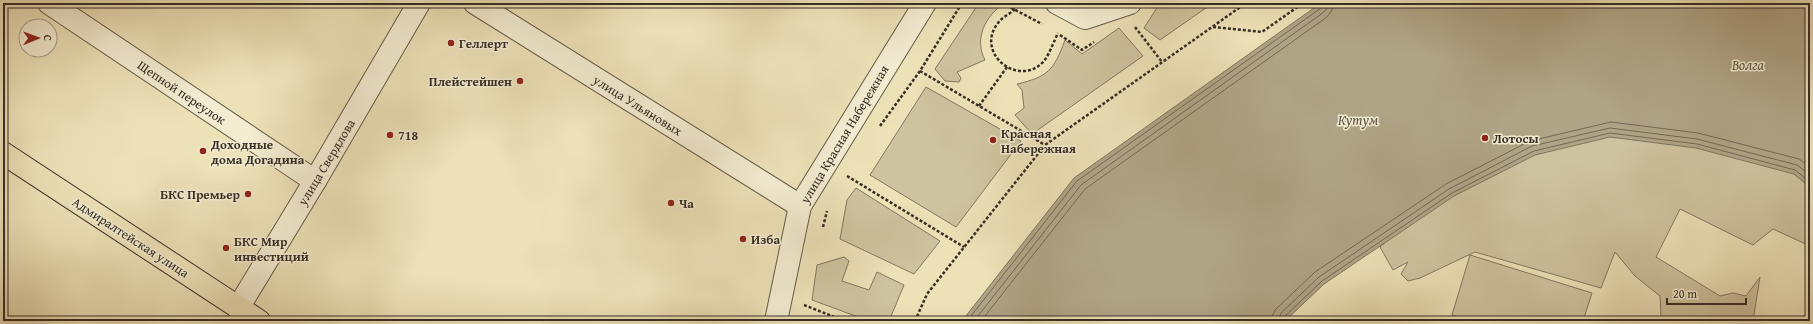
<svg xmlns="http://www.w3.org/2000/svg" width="1813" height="324" font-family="'Gentium Book Plus',serif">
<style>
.green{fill:#cec39f;stroke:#827862}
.water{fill:#afa486;stroke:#7f755f}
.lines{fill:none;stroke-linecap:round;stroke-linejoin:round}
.shore{stroke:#726955;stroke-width:1}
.minor-casing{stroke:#645b49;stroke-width:24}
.major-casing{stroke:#362e24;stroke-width:24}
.path{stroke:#362e24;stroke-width:2.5;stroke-dasharray:3 2;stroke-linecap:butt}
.minor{stroke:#f3ecd1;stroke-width:22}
.major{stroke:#ede1b8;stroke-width:22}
.poi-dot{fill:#8f2418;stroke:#f3ecd1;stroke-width:1.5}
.labels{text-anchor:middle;stroke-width:3;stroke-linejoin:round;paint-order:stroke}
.poi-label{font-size:13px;font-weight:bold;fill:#362e24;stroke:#f3ecd1;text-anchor:start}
.street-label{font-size:13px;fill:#362e24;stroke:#f3ecd1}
.water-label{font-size:14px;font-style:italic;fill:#5a5141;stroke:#f3ecd1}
</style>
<rect width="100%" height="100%" fill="#ede1b8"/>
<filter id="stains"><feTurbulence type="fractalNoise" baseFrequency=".005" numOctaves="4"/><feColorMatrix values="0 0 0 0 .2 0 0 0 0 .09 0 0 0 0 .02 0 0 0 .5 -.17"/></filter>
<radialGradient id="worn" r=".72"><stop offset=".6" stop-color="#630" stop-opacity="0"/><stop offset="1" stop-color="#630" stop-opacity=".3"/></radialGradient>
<g class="green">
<path d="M979,3h8l11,5c-15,13 -23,33 -13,52l-28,12 4,6 -2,4 -14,-1 -10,-12z"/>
<path d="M1160,3h53l-53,37 -16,-12z"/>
<path d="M1119,28l24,28 -111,78 -17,-19 9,-7 -2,-18 -5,-6c31,-7 37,-14 48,-44l17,14z"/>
<path d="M1566,82l228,92 16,13v59l-37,-17 -20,16 -73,-36 -24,48 64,39 13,-3 13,3 14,-19 -7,44h-80l-12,-4 -1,-21 -25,-20 -20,-24 -14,36 -126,-36 -55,26 -12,3 -7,-7 7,-12 -15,8 -13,-23z"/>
<path d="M926,87l95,54 -65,86 -86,-52z"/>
<path d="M856,188l84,53 -26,33 -74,-35 7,-39z"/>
<path d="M1470,255l122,38 -9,28h-113l-18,-6z"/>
<path d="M844,257l5,4 -7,20 27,9 8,-18 27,13 -15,36h-20l-57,-21 5,-35z"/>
</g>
<path class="water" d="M1321,3h489v184l-16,-13 -98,-26 -86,-11 -75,18 -81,41 -130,88 -39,37h-323l112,-143z"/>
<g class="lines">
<g class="shore">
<path d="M967,321l110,-140 244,-173 2,-5"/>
<path d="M974,321l107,-136 243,-173 3,-4 1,-5"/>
<path d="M981,321l104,-132 242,-172 5,-7 2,-7"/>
<path d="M1272,321l1,-7 3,-5 39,-37 131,-88 84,-43 81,-19 87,11 101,26 11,8"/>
<path d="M1278,321l3,-8 38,-36 130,-88 83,-43 78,-18 87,11 100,26 13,10"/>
<path d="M1283,321l1,-4 38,-36 130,-88 82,-42 76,-18 87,11 98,26 15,12"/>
</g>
<g class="minor-casing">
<g id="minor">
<path d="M49,3l266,178"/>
<path d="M475,3l325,203"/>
<path d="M1057,3l28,15 45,-15"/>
<path d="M238,308l77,-127 104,-178"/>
<path d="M776,321l24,-115 125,-203"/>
</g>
</g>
<g class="major-casing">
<path id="major" d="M3,153l256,168"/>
</g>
<g class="path">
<path d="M1002,3l40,21"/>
<path d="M1015,9c-5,5 -13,8 -17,14 -24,30 21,66 46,38 5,-6 10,-20 14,-28"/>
<path d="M1135,27l27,35"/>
<path d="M1213,27l49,5 41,-29"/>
<path d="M1060,35l22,15 12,-8"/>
<path d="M920,71l125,74"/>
<path d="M979,106l28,-39"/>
<path d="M880,126l40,-55 42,-68"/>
<path d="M847,176l117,71"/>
<path d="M823,227l4,-16"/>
<path d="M804,305l33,13"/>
<path d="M836,321l1,-3 9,3"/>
<path d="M915,321l12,-27 118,-149 201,-142"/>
</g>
<use href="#minor" class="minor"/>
<use href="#major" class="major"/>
</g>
<g class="poi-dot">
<circle cx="451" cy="43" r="4"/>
<circle cx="520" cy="81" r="4"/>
<circle cx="390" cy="135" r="4"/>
<circle cx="1485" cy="138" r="4"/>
<circle cx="993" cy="140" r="4"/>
<circle cx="203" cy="151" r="4"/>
<circle cx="248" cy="194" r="4"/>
<circle cx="671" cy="203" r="4"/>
<circle cx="743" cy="239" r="4"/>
<circle cx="226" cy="248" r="4"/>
</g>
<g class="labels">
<g class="poi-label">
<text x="459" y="48">Геллерт</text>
<text x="512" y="86" text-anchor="end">Плейстейшен</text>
<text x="1001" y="138">Красная<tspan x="1001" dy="15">Набережная</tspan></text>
<text x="398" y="140">718</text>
<text x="1493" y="143">Лотосы</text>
<text x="211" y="149">Доходные<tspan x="211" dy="15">дома Догадина</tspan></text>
<text x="240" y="199" text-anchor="end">БКС Премьер</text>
<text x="679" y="208">Ча</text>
<text x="751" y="244">Изба</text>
<text x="234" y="246">БКС Мир<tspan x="234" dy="15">инвестиций</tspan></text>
</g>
<g class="street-label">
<text transform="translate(182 92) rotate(34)" y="5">Щепной переулок</text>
<text transform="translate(638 105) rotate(32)" y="5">улица Ульяновых</text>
<text transform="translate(844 134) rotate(-59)" y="5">улица Красная Набережная</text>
<text transform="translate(326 162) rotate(-59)" y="5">улица Свердлова</text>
<text transform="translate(131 237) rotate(33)" y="5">Адмиралтейская улица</text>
</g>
<g class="water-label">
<text x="1748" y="70">Волга</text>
<text x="1358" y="125">Кутум</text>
</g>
</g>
<rect width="1813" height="324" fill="none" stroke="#ede1b8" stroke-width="16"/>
<rect x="4" y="4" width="1805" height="316" fill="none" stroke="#362e24" stroke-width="2"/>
<rect x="8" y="8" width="1797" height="308" fill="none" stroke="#362e24"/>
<g transform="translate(38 38) rotate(89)"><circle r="19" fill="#f3ecd1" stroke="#a7a08c"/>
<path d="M0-3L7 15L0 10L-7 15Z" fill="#8f2418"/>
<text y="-6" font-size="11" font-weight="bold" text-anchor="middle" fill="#362e24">С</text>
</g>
<path d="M1667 298v6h79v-6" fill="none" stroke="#362e24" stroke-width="2"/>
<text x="1673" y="298" font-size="12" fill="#362e24" stroke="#f3ecd1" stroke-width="3" paint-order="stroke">20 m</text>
<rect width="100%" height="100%" filter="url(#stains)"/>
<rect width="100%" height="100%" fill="url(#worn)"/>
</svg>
